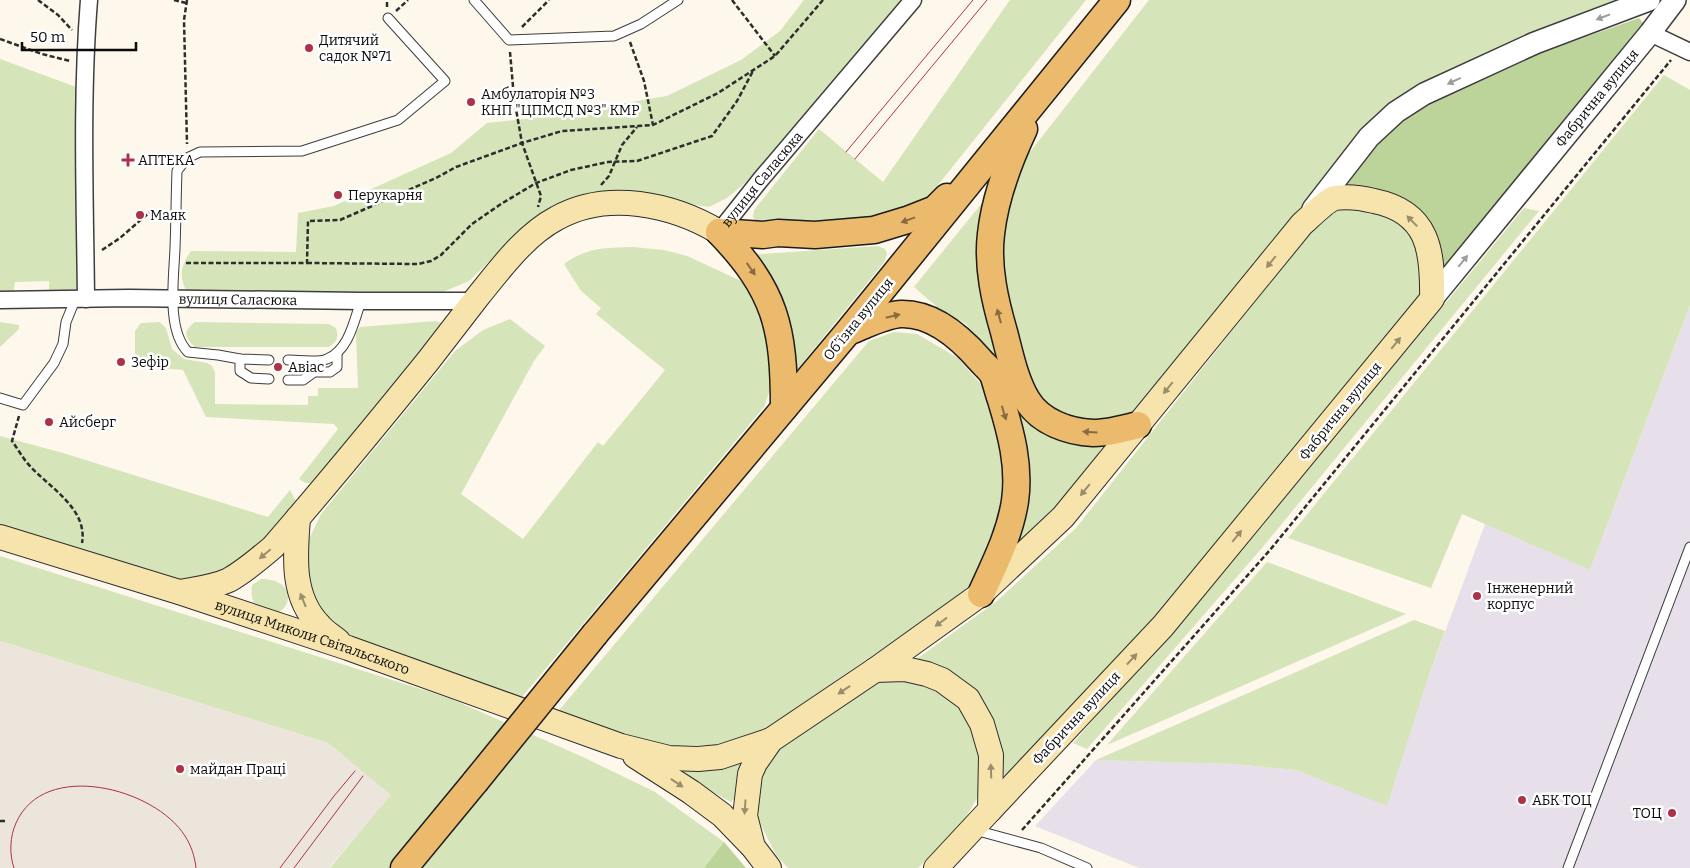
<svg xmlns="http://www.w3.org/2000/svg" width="1690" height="868" font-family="Bitter,serif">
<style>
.industrial{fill:#e7e0ea}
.green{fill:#d6e4b9}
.forest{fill:#bcd39a}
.plaza{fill:#ece5dc}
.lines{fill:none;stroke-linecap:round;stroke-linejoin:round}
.service-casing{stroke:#3e3e3e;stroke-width:11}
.minor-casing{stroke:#3e3e3e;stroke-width:19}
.tertiary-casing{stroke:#3e3e3e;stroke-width:24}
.secondary-casing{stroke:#2d2d2d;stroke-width:26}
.primary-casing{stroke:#1c1c1c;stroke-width:29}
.path{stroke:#2d2d2d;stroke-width:2.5;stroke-dasharray:5 2.5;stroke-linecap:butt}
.service{stroke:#fff;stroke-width:9}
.minor{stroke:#fff;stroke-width:16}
.tertiary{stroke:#fff;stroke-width:21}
.secondary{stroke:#f7e4ac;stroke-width:24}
.primary{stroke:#ecba6d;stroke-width:26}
.tram{stroke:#ae314a;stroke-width:1}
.primary-bridge-casing{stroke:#1c1c1c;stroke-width:29;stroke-linecap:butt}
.primary-bridge{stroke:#ecba6d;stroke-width:26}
.oneway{fill:#9d9d9d}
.oneway2{fill:#876b41}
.oneway3{fill:#998d6c}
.poi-dot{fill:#ae314a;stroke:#fff;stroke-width:2}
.labels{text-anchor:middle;stroke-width:5;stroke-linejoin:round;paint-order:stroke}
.poi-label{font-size:14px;fill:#0b0b0b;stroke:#fff;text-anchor:start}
.street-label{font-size:14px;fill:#0b0b0b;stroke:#fff}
</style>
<rect width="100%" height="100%" fill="#fdf7ec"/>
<path class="industrial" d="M1690,305v563h-551l-104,-42 61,-66 139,4 61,6 91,35 41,-127 57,-154 105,46z"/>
<g class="green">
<path d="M804,0h104l-162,182 -19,16 -18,9 -74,-11 -137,57 -29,28 -31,13 -249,2c-10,-18 -10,-28 2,-45l105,1 2,-39 36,-7 117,-53 36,-30 48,-5 132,-22 74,-36 39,-29z"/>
<path d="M1010,0h76l-156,195 -13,10 -37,15 -123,5 -4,-8 1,-7 65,-81 64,53z"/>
<path d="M1149,0h470l-256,134 -231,279 -17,7 -24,3 -24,-6 -19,-13 -10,-11 -13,-25 -21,-69 -4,-63 19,-70z"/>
<path d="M0,59l76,28 3,201 -3,4 -27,-1v-10l-34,1 -1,7 -4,6h-10z"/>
<path d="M1664,75l26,15v215l-100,265 -128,-56 -31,74 -143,-50z"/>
<path d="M982,203l5,4 17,162 -38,-45 -29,-17 -23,-20z"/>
<path d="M1524,208l15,3 -277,337 -175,201 -14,-6 179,-205z"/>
<path d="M1355,209l26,5 19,9 10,12 9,16 2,49 -265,317 -151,163 -7,-43 -6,-16 -78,-60 83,-60 79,-73 231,-292 28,-25z"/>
<path d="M878,246l7,3 2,4 -2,8 -89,110 -48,-116z"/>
<path d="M633,247l31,3 23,6 52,24 13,9 15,38 5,57 -8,23 -247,296 -163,-62 -20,-17 -20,-22 -9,-45 5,-20 11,-23 134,-163 28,-21 27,-11 35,27 -11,15 -73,133 62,45 75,-97 5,4 62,-76 -69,-56 5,-6 -20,-17 -17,-27c23,-17 42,-16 69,-17z"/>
<path d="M436,321l5,2 2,3 -128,157h-9l-7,-4 39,-50 -4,-5 -128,-7 -23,-47 -48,-4v-35l6,-8 19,-1 6,6 6,21 12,10 23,4 5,3 3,6v32l93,1v-9h10v-8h40l-2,-55 4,-6z"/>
<path d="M0,322l19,3v4l-19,18z"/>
<path d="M195,322l134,2 7,4c3,10 1,13 -7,19h-134c-11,-10 -12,-16 0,-25z"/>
<path d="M894,332l23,2 41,24 26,30 13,38 10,72 -23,68 -21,27 -196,135 -48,17 -59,1 -104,-32 313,-373z"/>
<path d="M1016,400l90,43 -55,71 -45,47 11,-137z"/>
<path d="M0,436l63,17 205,64 22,-27 7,14 -43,52 -28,14 -48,14 -178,-57z"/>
<path d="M0,556l449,142 134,59 72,35 69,50 -20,26h-374l60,-73 -62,-52 -328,-102z"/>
<path d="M1267,562l139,52 -299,131z"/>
<path d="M261,579c46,0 25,52 -3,28 -7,-6 -7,-13 -6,-22z"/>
<path d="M1414,620l31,11 -17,47 -41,128 -91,-36 -61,-6 -139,-4z"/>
<path d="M903,679l20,4 14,7 24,17 17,32 5,39 -5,19 -16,26 -44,45h-130l-12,-13 -19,-38 2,-42 20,-27 97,-66z"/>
<path d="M740,762l2,4 -6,15 -1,17 -4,4 -54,-29 1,-4c22,2 41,0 62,-7z"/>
</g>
<g class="forest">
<path d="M1639,18l4,5 -197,248 -8,-26 -96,-56 34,-47 25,-23 25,-15 112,-50z"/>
<path d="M724,842l22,26h-42z"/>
</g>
<path class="plaza" d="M0,641l328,102 63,52 -62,73h-329z"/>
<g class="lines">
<g class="service-casing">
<g id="service">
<path d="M474,0l35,40 105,-4 27,-12 37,-24"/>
<path d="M240,359v12l11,7 18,1"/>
<path d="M269,360l-29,-1 -22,-4 -30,-3c-22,-22 -14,-75 -13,-104 1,-25 1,-51 2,-77l10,-13 13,-6 102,-1 96,-31 47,-39 -57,-63"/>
<path d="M288,360c10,0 30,3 39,-1 22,-9 27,-38 34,-58"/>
<path d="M288,380h15l11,-8h16l7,-5v-14"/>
<path d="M0,398l23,7 31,-42 9,-19 3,-22 9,-22"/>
<path d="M975,830l66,18 46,20"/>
<path d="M1568,868l122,-321"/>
</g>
</g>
<g class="minor-casing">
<g id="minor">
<path d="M1650,33l40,19"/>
<path id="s1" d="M719,232l42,-53 152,-179"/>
<path d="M86,299c-1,-99 -5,-200 3,-299"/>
<path id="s2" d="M0,300l129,-2 232,3h114"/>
</g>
</g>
<g class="tertiary-casing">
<g id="tertiary">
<path d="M1313,209l56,-72 27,-25 28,-18 111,-51 114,-43"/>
<path id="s3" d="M1432,299l218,-266 25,-33"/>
</g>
</g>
<g class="secondary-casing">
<g id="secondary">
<path d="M298,518c-3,38 -7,79 22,108 5,6 12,10 18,15"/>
<path id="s4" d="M0,537l179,55 169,56 273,98 48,12 29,1 22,-2 51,-17"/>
<path d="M180,592c16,-3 34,-5 49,-12 16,-9 30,-21 44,-33 53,-61 104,-123 155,-186 17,-22 34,-44 51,-66 22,-27 46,-60 78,-77 50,-28 115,-14 162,14"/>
<path d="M875,670l106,-76 82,-77 239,-293c7,-6 25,-24 33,-26 13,-2 27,0 39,3 55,11 59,50 58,98l-269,327 -173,184"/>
<path d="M635,756l56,36 31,23 29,30"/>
<path d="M769,868l-16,-21 -8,-31 5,-42 5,-11 16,-23 104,-70 30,-1 22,5 15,6 26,19 14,25 9,31 -1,55 -54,58"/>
</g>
</g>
<g class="primary-casing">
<g id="primary">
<path d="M1024,129c-16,34 -29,68 -33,105 -4,33 4,67 13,98 6,23 11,48 23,68 13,22 42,32 66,33 15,0 30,-4 45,-8"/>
<path d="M719,232l44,3 15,-2 37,2 59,-5 33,-10 28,-11 12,-12"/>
<path d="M719,232c57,59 65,96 65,176"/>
<path d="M850,331c16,-6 34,-16 51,-17 32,-1 59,23 79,46 4,5 10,9 13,15 3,7 5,17 8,25 10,33 19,66 14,101 -5,33 -20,62 -34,93"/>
<path d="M595,634l252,-301 270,-333"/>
<path d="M404,868l71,-86"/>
</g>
</g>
<g class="path">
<path d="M38,0l20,15 14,15"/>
<path d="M174,0l12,3"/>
<path d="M187,0l-3,20 3,124"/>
<path d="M732,0l43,56"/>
<path d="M387,7v-7"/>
<path d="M396,11l12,-11"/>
<path d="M522,27l27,-27"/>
<path d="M0,39l42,15 28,7"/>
<path d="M630,42l14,39 9,44"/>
<path d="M510,52l4,46 8,45 19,53 -3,11"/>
<path d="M601,185l8,-9 13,-31 15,-18"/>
<path d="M102,250l18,-12 31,-27"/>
<path d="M186,263h121l1,-42 32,-1 96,-42 20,-11 66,-24 40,-12 91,-6 65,-32 57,-37 48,-56"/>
<path d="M307,263l111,1 13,-3 10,-6 31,-31 29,-20 35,-21 35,-13 37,-8 29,-1 75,-25 25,-35 16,-30"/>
<path d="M19,416l-7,25c6,8 11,18 18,25 20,22 58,43 52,77"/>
<path d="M0,821h6"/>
<path d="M1022,830l248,-280 401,-490"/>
</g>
<use href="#service" class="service"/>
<use href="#minor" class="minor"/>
<use href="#tertiary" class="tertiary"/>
<use href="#secondary" class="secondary"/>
<use href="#primary" class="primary"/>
<g class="tram">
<path d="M846,152l127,-152"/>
<path d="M855,159l132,-159"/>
<path d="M14,868c-5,-14 -4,-32 2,-45 28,-64 139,-35 169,13 6,9 10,21 11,32"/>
<path d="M280,868l54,-72 21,-25"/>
<path d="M294,868l69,-92"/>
</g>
<g class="primary-bridge-casing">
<path id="primary-bridge" d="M475,782l120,-148"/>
</g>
<use href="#primary-bridge" class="primary-bridge"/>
</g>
<defs><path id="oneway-solid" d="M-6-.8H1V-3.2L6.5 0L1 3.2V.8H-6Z" transform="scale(1.25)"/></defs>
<g class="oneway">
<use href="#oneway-solid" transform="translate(1603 17) rotate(159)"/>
<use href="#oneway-solid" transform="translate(1454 81) rotate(155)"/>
<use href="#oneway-solid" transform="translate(1463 261) rotate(-51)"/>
</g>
<g class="oneway2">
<use href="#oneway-solid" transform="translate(908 220) rotate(160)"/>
<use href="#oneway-solid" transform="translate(751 269) rotate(55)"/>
<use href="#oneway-solid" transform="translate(893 316) rotate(-13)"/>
<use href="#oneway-solid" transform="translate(999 316) rotate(-105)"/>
<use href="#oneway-solid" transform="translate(1004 413) rotate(73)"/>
<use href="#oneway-solid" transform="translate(1090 432) rotate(-176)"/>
</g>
<g class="oneway3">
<use href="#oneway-solid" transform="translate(1412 221) rotate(-134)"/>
<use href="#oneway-solid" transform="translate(1271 262) rotate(129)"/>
<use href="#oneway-solid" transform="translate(1396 343) rotate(-51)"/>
<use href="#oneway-solid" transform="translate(1168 388) rotate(129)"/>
<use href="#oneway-solid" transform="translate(1085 490) rotate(129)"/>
<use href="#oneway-solid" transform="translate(1237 536) rotate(-51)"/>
<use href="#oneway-solid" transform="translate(265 554) rotate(140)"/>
<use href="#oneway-solid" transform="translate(303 600) rotate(-112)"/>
<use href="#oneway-solid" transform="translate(941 622) rotate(144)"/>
<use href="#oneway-solid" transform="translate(1132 659) rotate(-47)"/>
<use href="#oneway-solid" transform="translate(844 690) rotate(146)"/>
<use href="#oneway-solid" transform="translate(991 771) rotate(-92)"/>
<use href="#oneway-solid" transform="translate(677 783) rotate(34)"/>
<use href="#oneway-solid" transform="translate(745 807) rotate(94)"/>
</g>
<g class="poi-dot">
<circle cx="309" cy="48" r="5"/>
<circle cx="471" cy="102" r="5"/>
<path d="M125.5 152.5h5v5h5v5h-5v5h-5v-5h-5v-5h5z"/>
<circle cx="338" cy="195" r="5"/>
<circle cx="140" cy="215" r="5"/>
<circle cx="121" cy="362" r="5"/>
<circle cx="278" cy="367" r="5"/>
<circle cx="49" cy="422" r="5"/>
<circle cx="1477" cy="596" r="5"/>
<circle cx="180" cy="769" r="5"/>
<circle cx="1522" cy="800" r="5"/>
<circle cx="1672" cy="813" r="5"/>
</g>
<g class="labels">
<g class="poi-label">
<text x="319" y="45">Дитячий<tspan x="319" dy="16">садок №71</tspan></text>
<text x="481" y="99">Амбулаторія №3<tspan x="481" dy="16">КНП "ЦПМСД №3" КМР</tspan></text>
<text x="138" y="165">АПТЕКА</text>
<text x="348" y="200">Перукарня</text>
<text x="150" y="220">Маяк</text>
<text x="131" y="367">Зефір</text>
<text x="288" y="372">Авіас</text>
<text x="59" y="427">Айсберг</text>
<text x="1487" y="593">Інженерний<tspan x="1487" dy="16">корпус</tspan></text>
<text x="190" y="774">майдан Праці</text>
<text x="1532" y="805">АБК ТОЦ</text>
<text x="1662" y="818" text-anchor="end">ТОЦ</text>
</g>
<g class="street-label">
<text dy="5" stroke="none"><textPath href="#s3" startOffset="260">Фабрична вулиця</textPath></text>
<text dy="5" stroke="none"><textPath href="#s1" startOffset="68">вулиця Саласюка</textPath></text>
<text dy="5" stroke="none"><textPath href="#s2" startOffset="238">вулиця Саласюка</textPath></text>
<text transform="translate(858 319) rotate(-51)" y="5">Обʼїзна вулиця</text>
<text transform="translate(1340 411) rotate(-51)" y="5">Фабрична вулиця</text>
<text dy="5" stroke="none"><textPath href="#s4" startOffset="328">вулиця Миколи Світальського</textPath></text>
<text transform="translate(1076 718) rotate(-47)" y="5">Фабрична вулиця</text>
</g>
</g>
<path d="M22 42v8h114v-8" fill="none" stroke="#0b0b0b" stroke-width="2.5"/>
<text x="30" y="42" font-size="15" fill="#0b0b0b" stroke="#ffffff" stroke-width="4" paint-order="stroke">50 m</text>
</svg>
